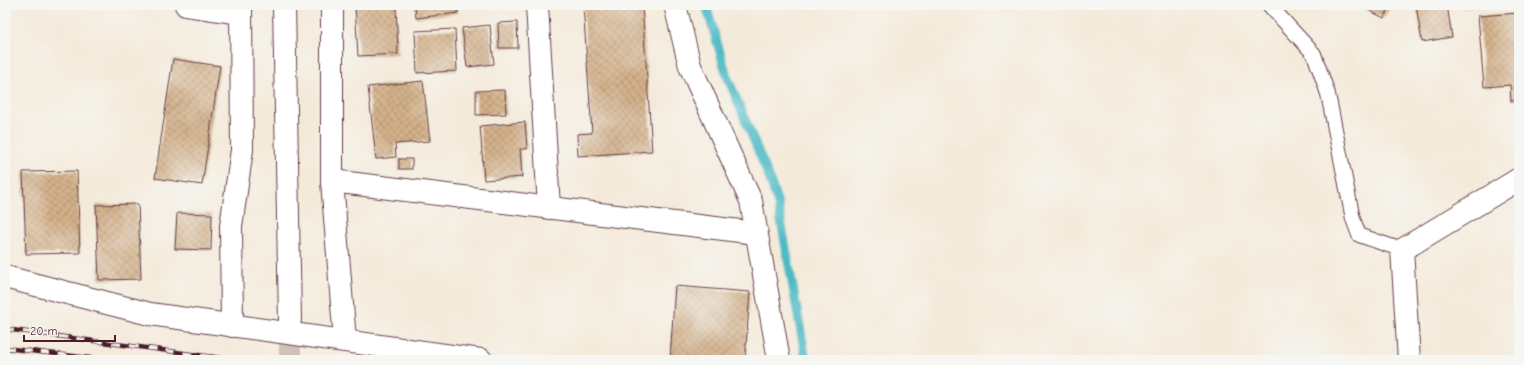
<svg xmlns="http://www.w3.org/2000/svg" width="1524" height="365" font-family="'Comic Neue',sans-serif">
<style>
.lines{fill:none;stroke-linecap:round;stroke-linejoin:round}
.stream{stroke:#4cbac5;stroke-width:9}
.building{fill:url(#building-cross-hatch)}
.tertiary-tunnel{stroke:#d2c1b7;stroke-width:22;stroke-dasharray:22 11;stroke-linecap:butt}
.service-casing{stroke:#643d45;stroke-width:16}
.minor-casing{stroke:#643d45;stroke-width:24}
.tertiary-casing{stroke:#643d45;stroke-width:24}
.service{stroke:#fff;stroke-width:14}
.minor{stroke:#fff;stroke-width:22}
.tertiary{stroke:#fff;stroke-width:22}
.rail-casing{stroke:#4a1f2b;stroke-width:4.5}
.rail{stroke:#f6f6f2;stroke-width:3;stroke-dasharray:9;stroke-linecap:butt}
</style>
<defs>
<pattern id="building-cross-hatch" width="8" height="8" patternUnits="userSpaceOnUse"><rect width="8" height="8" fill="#d4b28b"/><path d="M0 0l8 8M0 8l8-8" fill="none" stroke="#ae9072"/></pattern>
</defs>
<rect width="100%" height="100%" fill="#f6f6f2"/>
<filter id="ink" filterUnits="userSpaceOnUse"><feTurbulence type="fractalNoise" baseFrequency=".025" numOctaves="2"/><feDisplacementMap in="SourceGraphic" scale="8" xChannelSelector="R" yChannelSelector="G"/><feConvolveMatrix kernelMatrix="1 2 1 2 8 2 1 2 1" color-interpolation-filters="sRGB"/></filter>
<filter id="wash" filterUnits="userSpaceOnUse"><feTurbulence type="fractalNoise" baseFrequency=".012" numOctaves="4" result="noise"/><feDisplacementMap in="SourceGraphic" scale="16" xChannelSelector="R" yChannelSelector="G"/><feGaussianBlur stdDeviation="0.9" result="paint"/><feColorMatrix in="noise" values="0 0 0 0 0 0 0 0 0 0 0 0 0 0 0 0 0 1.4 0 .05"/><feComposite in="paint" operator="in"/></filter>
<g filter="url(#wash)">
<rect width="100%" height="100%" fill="#f4eada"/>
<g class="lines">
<path class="stream" d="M706,5l21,71 42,101 9,27 28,156"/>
</g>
<g id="blocks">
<g class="building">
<path d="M355,5h41l2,49 -40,2z"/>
<path d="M415,5h42l1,8 -42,5z"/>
<path d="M583,5h59l10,146 -74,5 -1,-22 15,-1z"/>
<path d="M1358,5h33l-7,13z"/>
<path d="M1416,5h31l5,32 -30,5z"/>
<path d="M1463,5h22v1l-22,2z"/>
<path d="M1519,13v87l-8,1 -1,-16 -26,2 -6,-71z"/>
<path d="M517,22l1,26h-19l-1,-25z"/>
<path d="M490,25l4,39 -27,3 -5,-39z"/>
<path d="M455,29l2,42 -40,2 -2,-42z"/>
<path d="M173,59l47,7 -18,119 -47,-7z"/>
<path d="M423,81l7,60 -35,3 1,13 -20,2 -8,-72z"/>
<path d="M505,90l1,24 -30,1v-24z"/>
<path d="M525,122l2,27h-7l2,28 -38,3 -4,-54z"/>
<rect x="399" y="159" width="13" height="10"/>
<path d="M77,171l3,82 -54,1 -3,-82z"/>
<path d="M138,204l3,75 -42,1 -3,-75z"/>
<path d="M177,213l35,1 -1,36 -36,-1z"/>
<path d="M675,286l75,6 -5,68h-75z"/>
</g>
</g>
</g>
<g filter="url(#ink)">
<use href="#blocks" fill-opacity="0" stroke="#643d45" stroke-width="1"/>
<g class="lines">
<path class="tertiary-tunnel" d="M290,360v-39"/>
<g class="service-casing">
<path id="service" d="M1269,5l45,49 14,40 25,125 6,16 43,15"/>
</g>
<g class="minor-casing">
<g id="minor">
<path d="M186,5l55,8"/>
<path d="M332,5v176l13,160"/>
<path d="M537,5l12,203"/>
<path d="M675,5l15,61 61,135 28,159"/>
<path d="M332,181l424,52"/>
<path d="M5,277l145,37 331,46"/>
<path d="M232,326l-1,-100 11,-76 -1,-145"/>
<path d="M1409,360l-7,-110 117,-71"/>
</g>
</g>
<g class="tertiary-casing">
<path id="tertiary" d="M284,5l6,316"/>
</g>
<use href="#service" class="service"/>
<use href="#minor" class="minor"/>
<use href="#tertiary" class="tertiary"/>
<g class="rail-casing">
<g id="rail">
<path d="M5,329l231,31"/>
<path d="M5,348l102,12"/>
</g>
</g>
<use href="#rail" class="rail"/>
</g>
</g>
<rect width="1524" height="365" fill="none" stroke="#f6f6f2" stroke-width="20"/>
<path d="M24 335v6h91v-6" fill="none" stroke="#4a1f2b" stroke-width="2"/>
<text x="30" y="335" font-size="12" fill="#4a1f2b" stroke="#f6f6f2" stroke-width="3" paint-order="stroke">20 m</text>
</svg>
